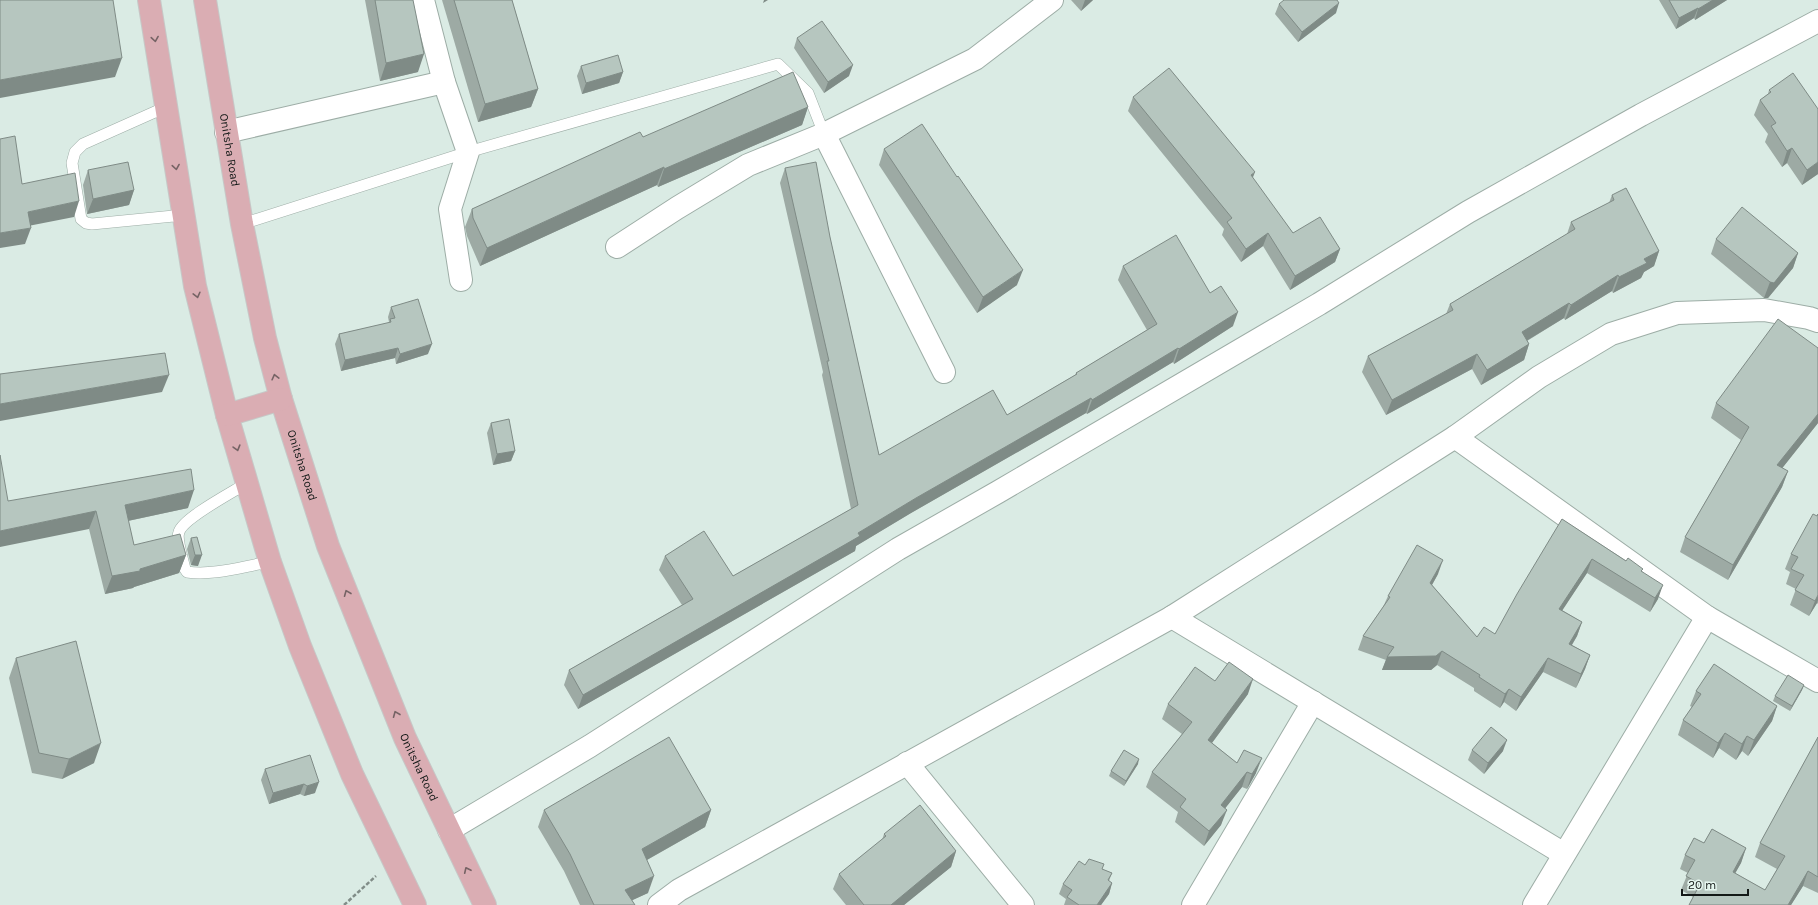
<svg xmlns="http://www.w3.org/2000/svg" width="1818" height="905" font-family="Karla,sans-serif">
<style>
.lines{fill:none;stroke-linecap:round;stroke-linejoin:round}
.lane-casing{stroke:#9dada6;stroke-width:12}
.street-casing{stroke:#9dada6;stroke-width:24}
.primary-casing{stroke:#c6c8c7;stroke-width:24}
.path{stroke:#818d88;stroke-width:2.5;stroke-dasharray:4 2;stroke-linecap:butt}
.lane{stroke:#fff;stroke-width:11}
.street{stroke:#fff;stroke-width:22}
.primary{stroke:#daadb3;stroke-width:22}
.wall{fill:#9daaa4}
.shaded-wall{fill:#7f8b86}
.building{fill:#b6c6bf;stroke:#7f8b86}
.oneway{stroke:#766365}
.labels{text-anchor:middle;stroke-width:4;stroke-linejoin:round;paint-order:stroke}
.street-label{font-size:12px;fill:#131917;stroke:#e7f8f1}
</style>
<rect width="100%" height="100%" fill="#daebe4"/>
<g class="lines">
<g class="lane-casing">
<g id="lane">
<path d="M166,107l-83,37 -8,8 -3,11 9,56 5,4 6,1 92,-9"/>
<path d="M242,224l226,-72 310,-88 30,29 16,41"/>
<path d="M247,483c-14,9 -64,35 -68,49 -3,7 4,28 6,37l2,3c27,4 57,-6 83,-10"/>
</g>
</g>
<g class="street-casing">
<g id="street">
<path d="M423,0l21,82 24,70 -18,57 11,71"/>
<path d="M226,132l218,-50"/>
<path d="M824,134l120,238"/>
<path d="M617,247l60,-39 71,-43 76,-31 151,-75 77,-59"/>
<path d="M1455,437l252,180 111,64"/>
<path d="M1172,617l392,237"/>
<path d="M907,763l116,142"/>
<path d="M449,830l141,-84 308,-197 100,-57 321,-188 149,-92 173,-97 177,-94"/>
<path d="M659,905l20,-15 493,-273 283,-180 84,-60 72,-43 66,-21 87,-3 45,8 9,3"/>
<path d="M1193,905l120,-203"/>
<path d="M1534,905l173,-288"/>
</g>
</g>
<g class="primary-casing">
<g id="primary">
<path d="M149,0l46,286 32,129 43,147 30,84 52,128 63,131"/>
<path id="s1" d="M205,0l37,224 23,114 16,61 47,147 77,192 80,167"/>
<path d="M227,415l54,-16"/>
</g>
</g>
<path class="path" d="M344,905l32,-29"/>
<use href="#lane" class="lane"/>
<use href="#street" class="street"/>
<use href="#primary" class="primary"/>
</g>
<g class="wall">
<path d="M365,0h48l5,72 -38,9z"/>
<path d="M442,0h70l26,89 -7,18 -53,15z"/>
<path d="M1071,0h22l-12,11z"/>
<path d="M1659,0h68l-32,20 -1,-2 -18,11z"/>
<path d="M1279,4l57,9 -38,29 -23,-28z"/>
<path d="M797,38l52,38 -25,17 -30,-45z"/>
<path d="M581,66l42,6 -4,11 -37,11 -5,-18z"/>
<path d="M1769,90l49,84 -16,11 -15,-22 -5,4 -17,-25 3,-8 -14,-19 6,-15 8,-6z"/>
<path d="M1133,97l119,81 41,55 47,16 -5,13 -45,28 -27,-44 -22,16 -19,-27 2,-6 -96,-118z"/>
<path d="M808,107l-6,18 -144,62 -1,-2 -177,81 -13,-30 -2,-9 7,-18 171,-72z"/>
<path d="M884,149l133,136 -40,28 -98,-148z"/>
<path d="M785,168l45,69 49,218 128,-40 68,-40 1,-2 71,-43 -29,-50 5,-14 87,27 23,33 -59,38 -1,-2 -86,52 -1,-1 -175,100 -55,33 -1,5 -277,158 -14,-24 5,-15 113,-65 -23,-35 6,-14 68,20 118,-67 -29,-134 1,-3 -43,-189z"/>
<path d="M88,170l46,20 -5,15 -42,9 -4,-29z"/>
<path d="M1612,195l47,56 -5,15 -10,6 -3,6 -28,15 -1,-2 -47,29 -1,-2 -37,23 2,3 -5,16 -43,25 -9,-16 -86,46 -24,-43 6,-16 78,-42 4,-10 117,-70 4,-12 38,-19z"/>
<path d="M1716,239l82,14 -5,15 -25,30h-4l-53,-44z"/>
<path d="M391,307l37,47 -32,10 -1,-6 -54,13 -6,-27 4,-10 50,-11v-1l-1,-5z"/>
<path d="M1818,348v75l-36,45 6,3 -6,16 -54,93 -48,-28 5,-15 56,-97 -30,-22 5,-15z"/>
<path d="M491,423l24,28 -4,10 -18,4 -6,-32z"/>
<path d="M8,501l180,7 -60,13 6,24 52,10 -7,18 -45,14 -1,1 -28,6 -16,-65z"/>
<path d="M1818,514v90l-1,-1 -8,13 -19,-11 6,-16 -10,-5 4,-12 -5,-3 6,-15z"/>
<path d="M1562,519l80,52 16,28 -8,13 -63,-39 -25,37 20,12 -5,14 -5,9 18,10 -5,14 -9,19 -33,-16 -27,39 -12,-9 -4,6 -26,-17v-3l-37,-23 -6,5h-49l4,-10 -28,-10 5,-14 20,-29 5,-11 50,-22 -6,11 45,52 18,-3z"/>
<path d="M191,538l7,28 -7,-1 -4,-16z"/>
<path d="M16,658l78,105 -32,16 -30,-6 -23,-95z"/>
<path d="M1215,681l33,13 -36,49 25,20 19,10 -9,16 -5,-2 -17,21 -4,17 -17,21 -29,-24 3,-10 -32,-25 6,-15 30,-38 -20,-15 6,-15z"/>
<path d="M1804,685l-2,5 -12,21 -17,-10 2,-5z"/>
<path d="M1696,691l81,15 -5,15 -24,35 -6,-5 -6,9 -17,-12 -6,10 -35,-23 5,-15 9,-13 -2,-1z"/>
<path d="M1818,737v156l-15,-7 -12,19h-102l4,-8 -12,-7 7,-17 -8,-4 5,-14 9,-17 10,5 8,-14 34,19 -5,15 -6,10 30,17 12,-21 -22,-12 5,-14z"/>
<path d="M1472,750l31,1 -19,23 -16,-14z"/>
<path d="M310,755l5,38 -11,3 -4,-2 -31,10 -8,-24 4,-11z"/>
<path d="M1138,764l-14,22 -15,-10 2,-5z"/>
<path d="M544,810h167l-6,17 -58,33 1,33 -16,7 3,5h-55l-16,-34 -26,-44z"/>
<path d="M884,834l72,17 -5,16 -47,38h-58l-13,-16 6,-15 43,-34z"/>
<path d="M1085,865l17,4 10,4 -3,8 3,2 -3,11 -8,11h-37l2,-6 -7,-5 4,-10z"/>
</g>
<g class="shaded-wall">
<path d="M764,0h4l-5,3z"/>
<path d="M1085,0h8l-12,11z"/>
<path d="M1713,0h14l-32,20 3,-11z"/>
<path d="M1339,3l-3,10 -38,29 4,-10z"/>
<path d="M1698,8l-4,10 -18,11 3,-11z"/>
<path d="M424,54l-6,18 -38,9 6,-18z"/>
<path d="M122,58l-7,19 -115,21v-18z"/>
<path d="M853,65l-4,11 -25,17 4,-11z"/>
<path d="M623,72l-4,11 -37,11 4,-11z"/>
<path d="M538,89l-7,18 -53,15 7,-18z"/>
<path d="M808,107l-6,18 -144,62 6,-18z"/>
<path d="M1792,148l-5,15 -5,4 5,-16z"/>
<path d="M1818,162v12l-16,11 5,-15z"/>
<path d="M664,167l-7,18 -177,81 7,-18z"/>
<path d="M1255,172l-5,13 1,-10z"/>
<path d="M134,190l-5,15 -42,9 6,-15z"/>
<path d="M79,201l-5,16 -51,10 5,-15z"/>
<path d="M31,228l-6,16 -25,4v-15z"/>
<path d="M1268,233l-5,13 -22,16 5,-13z"/>
<path d="M1340,249l-5,13 -45,28 5,-14z"/>
<path d="M1659,251l-5,15 -10,6 -3,6 -28,15 6,-16 25,-18z"/>
<path d="M1798,253l-5,15 -25,30h-4l6,-16z"/>
<path d="M1023,270l-6,15 -40,28 6,-16z"/>
<path d="M1618,275l-6,16 -47,29 6,-15z"/>
<path d="M1569,303l-5,15 -48,29 6,-15z"/>
<path d="M1238,312l-5,14 -59,38 5,-15z"/>
<path d="M432,344l-4,10 -32,10 4,-10z"/>
<path d="M1529,344l-5,16 -43,25 6,-15z"/>
<path d="M398,348l-3,10 -54,13 4,-11z"/>
<path d="M1178,348l-5,14 -86,52 5,-14z"/>
<path d="M1477,354l-5,15 -86,46 6,-15z"/>
<path d="M169,375l-7,17 -162,29v-17z"/>
<path d="M1091,398l-5,15 -175,100 -55,33 -1,5 -277,158 5,-14 275,-162 58,-35z"/>
<path d="M1818,414v9l-46,58 5,-16z"/>
<path d="M515,451l-4,10 -18,4 4,-11z"/>
<path d="M1788,471l-6,16 -54,93 5,-15z"/>
<path d="M194,490l-6,18 -70,15 7,-18z"/>
<path d="M96,511l-7,18 -89,18v-16z"/>
<path d="M186,555l-7,18 -45,14 -1,1 -28,6 7,-18 28,-7z"/>
<path d="M195,555h7l-4,11 -7,-1z"/>
<path d="M1592,559l-5,14 -33,50 5,-14z"/>
<path d="M1443,560l-5,14 -13,23 5,-14z"/>
<path d="M1663,585l-5,14 -8,13 5,-14z"/>
<path d="M1818,595v5l-1,3 -8,13 6,-15z"/>
<path d="M1582,622l-5,14 -13,22 5,-14z"/>
<path d="M1442,651l-5,14 -6,5h-49l5,-13z"/>
<path d="M1590,655l-5,14 -9,19 5,-14z"/>
<path d="M1548,658l-5,14 -27,39 5,-14z"/>
<path d="M1253,679l-5,15 -45,61 5,-15z"/>
<path d="M1804,685l-2,5 -12,21 2,-5z"/>
<path d="M1509,689l-5,13 -4,6 5,-14z"/>
<path d="M1777,706l-5,15 -24,35 6,-16z"/>
<path d="M1725,733l-6,15 -6,10 5,-15z"/>
<path d="M1747,736l-5,15 -6,9 6,-16z"/>
<path d="M1507,740l-4,11 -19,23 4,-11z"/>
<path d="M101,743l-7,20 -32,16 7,-20z"/>
<path d="M1262,758l-6,15 -9,16 5,-15z"/>
<path d="M1139,759l-1,5 -14,22 2,-5z"/>
<path d="M1247,772l-5,15 -26,33 5,-15z"/>
<path d="M319,782l-4,11 -11,3 3,-10z"/>
<path d="M304,784l-4,10 -31,10 4,-11z"/>
<path d="M711,810l-6,17 -69,39 6,-17z"/>
<path d="M1227,810l-6,15 -17,21 5,-15z"/>
<path d="M1746,848l-5,15 -13,23 5,-14z"/>
<path d="M956,851l-5,16 -47,38h-13z"/>
<path d="M1808,871l-5,15 -12,19h-3z"/>
<path d="M654,876l-6,17 -26,12 3,-15z"/>
<path d="M1112,883l-3,11 -8,11h-4z"/>
</g>
<g class="building">
<path d="M0,0h113l9,58 -122,22z"/>
<path d="M375,0h38l11,54 -38,9z"/>
<path d="M454,0h58l26,89 -53,15z"/>
<path d="M1284,0h53l2,3 -37,29 -23,-28z"/>
<path d="M1669,0h44l-15,9v-1l-19,10z"/>
<path d="M822,21l31,44 -25,17 -31,-44z"/>
<path d="M618,55l5,17 -37,11 -5,-17z"/>
<path d="M1169,68l86,104 -4,3 42,58 27,-16 20,32 -45,27 -27,-43 -22,16 -19,-27 5,-4 -99,-121z"/>
<path d="M793,72l15,35 -144,62v-2l-177,81 -14,-30 -1,-9 168,-77 3,5z"/>
<path d="M1793,73l25,36v53l-11,8 -15,-22 -5,3 -16,-25 5,-3 -16,-23 11,-8 -2,-2z"/>
<path d="M922,124l35,53 1,-1 65,94 -40,27 -99,-148z"/>
<path d="M15,136l7,48 53,-11 4,28 -51,11 3,16 -31,5v-94z"/>
<path d="M128,162l6,28 -41,9 -5,-29z"/>
<path d="M816,162l14,75 49,218 114,-65 14,25 70,-41 -1,-1 81,-49 -34,-58 53,-31 34,58 11,-7 17,26 -59,37 -1,-1 -86,52 -1,-2 -175,100 -58,35 2,3 -277,159 -14,-25 124,-71 -28,-43 39,-25 29,45 125,-71 -31,-144h2l-44,-193z"/>
<path d="M1626,188l33,63 -15,8 3,4 -28,14 -1,-2 -47,30 -2,-2 -47,29 7,12 -42,26 -10,-16 -85,46 -24,-44 85,-46 -3,-6 125,-75 -4,-7 43,-22 -2,-5z"/>
<path d="M1742,207l56,46 -24,30 -4,-1 -54,-43z"/>
<path d="M418,299l14,45 -32,10 -2,-6 -53,12 -6,-26 52,-12 -1,-3 5,-1 -4,-11z"/>
<path d="M1778,319l40,29v66l-41,51 11,6 -55,94 -48,-28 64,-110 -33,-24z"/>
<path d="M165,353l4,22 -169,29v-30z"/>
<path d="M509,419l6,32 -18,3 -6,-31z"/>
<path d="M0,455l8,46 183,-32 3,21 -69,15 9,40 46,-11 6,21 -46,14v2l-28,5 -16,-65 -96,20z"/>
<path d="M1813,514l4,2 1,-2v81l-3,6 -20,-11 9,-15 -13,-6 7,-12 -7,-3z"/>
<path d="M1562,519l64,42 2,-3 15,11 -2,2 22,14 -8,13 -63,-39 -33,50 23,13 -13,22 21,11 -9,19 -33,-16 -27,39 -12,-8 -4,5 -26,-17 1,-2 -38,-24 -6,5 -49,1 7,-10 -31,-11 27,-39 -2,-1 29,-51 26,15 -13,23 47,54 7,-10 11,7 22,-40z"/>
<path d="M197,537l5,18h-7l-4,-17z"/>
<path d="M76,641l25,102 -32,16 -30,-6 -23,-95z"/>
<path d="M1229,662l24,17 -45,61 29,23 7,-13 18,8 -10,16 -5,-2 -26,33 6,5 -18,21 -29,-24 6,-8 -34,-27 40,-50 -24,-18 27,-37 20,14z"/>
<path d="M1714,664l63,42 -23,34 -7,-4 -5,8 -17,-11 -7,10 -35,-23 18,-26 -5,-3z"/>
<path d="M1788,675l16,10 -12,21 -17,-10z"/>
<path d="M1491,727l16,13 -19,23 -16,-13z"/>
<path d="M669,737l42,73 -69,39 12,27 -29,14 10,15h-41l-24,-51 -26,-44z"/>
<path d="M1818,737v140l-10,-6 -20,34h-99l11,-21 -14,-8 9,-16 -10,-5 9,-17 10,5 8,-14 34,19 -13,24 32,18 20,-34 -25,-13z"/>
<path d="M1124,750l15,9 -13,22 -15,-10z"/>
<path d="M310,755l9,27 -12,4 -3,-2 -31,9 -8,-24z"/>
<path d="M920,805l36,46 -65,54h-27l-25,-31 47,-38 -2,-2z"/>
<path d="M1089,859l15,5 -2,5 10,4 -4,7 4,3 -15,22h-18l-12,-8 5,-7 -9,-6 16,-23 6,4z"/>
</g>
<defs><path id="oneway-chevron" d="M-2-3.5L2.5 0L-2 3.5" fill="none" stroke-width="1.6" stroke-linecap="round" stroke-linejoin="round"/></defs>
<g class="oneway">
<use href="#oneway-chevron" transform="translate(155 39) rotate(81)"/>
<use href="#oneway-chevron" transform="translate(176 167) rotate(81)"/>
<use href="#oneway-chevron" transform="translate(197 295) rotate(76)"/>
<use href="#oneway-chevron" transform="translate(275 377) rotate(-104)"/>
<use href="#oneway-chevron" transform="translate(237 448) rotate(74)"/>
<use href="#oneway-chevron" transform="translate(347 593) rotate(-112)"/>
<use href="#oneway-chevron" transform="translate(396 714) rotate(-112)"/>
<use href="#oneway-chevron" transform="translate(467 870) rotate(-115)"/>
</g>
<g class="labels">
<g class="street-label">
<text dy="4" stroke="none"><textPath href="#s1" startOffset="152">Onitsha Road</textPath></text>
<text dy="4" stroke="none"><textPath href="#s1" startOffset="476">Onitsha Road</textPath></text>
<text dy="4" stroke="none"><textPath href="#s1" startOffset="800">Onitsha Road</textPath></text>
</g>
</g>
<path d="M1682 889v6h66v-6" fill="none" stroke="#131917" stroke-width="2"/>
<text x="1688" y="889" font-size="12" fill="#131917" stroke="#e7f8f1" stroke-width="3" paint-order="stroke">20 m</text>
</svg>
